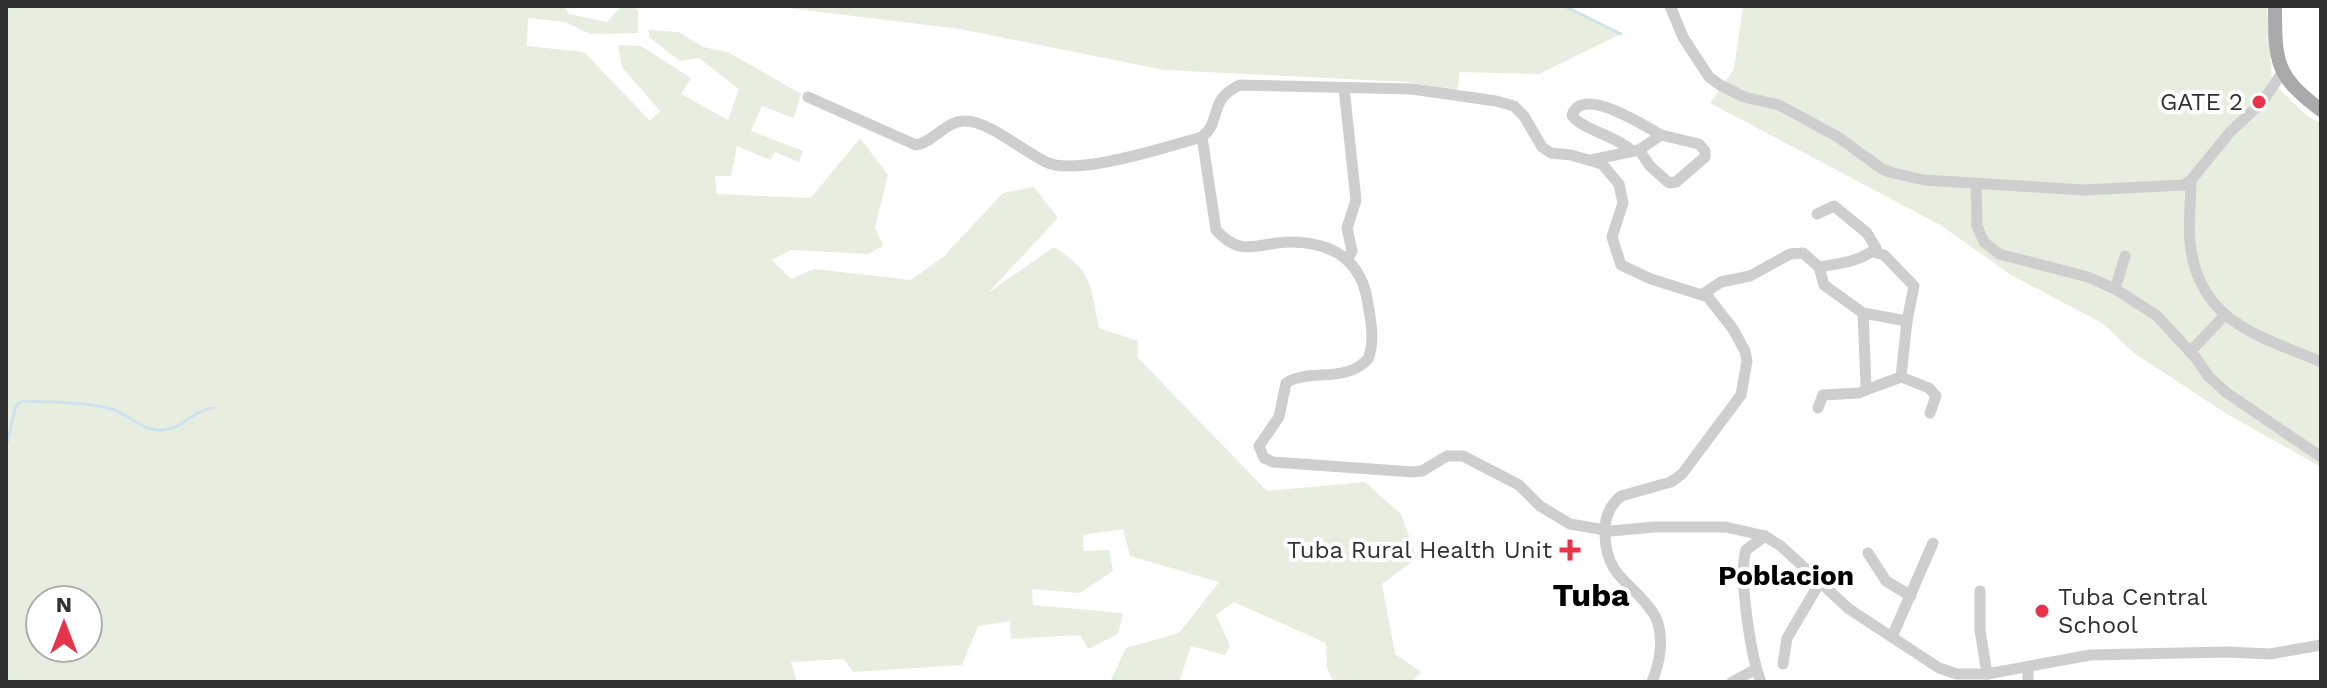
<svg xmlns="http://www.w3.org/2000/svg" width="2327" height="688" font-family="'Work Sans',sans-serif">
<style>
.green{fill:#e8eedf;fill-rule:evenodd}
.lines{fill:none;stroke-linecap:round;stroke-linejoin:round}
.stream{stroke:#cce2ed;stroke-width:3}
.minor{stroke:#cecece;stroke-width:11}
.major{stroke:#a9a9a9;stroke-width:14}
.poi-dot{fill:#e7344a;stroke:#fff;stroke-width:3}
.labels{text-anchor:middle;stroke-width:8;stroke-linejoin:round;paint-order:stroke}
.poi-label{font-size:24px;fill:#313131;stroke:#fff;text-anchor:end}
.quarter-label{font-size:28px;font-weight:bold;fill:#000;stroke:#fff}
.district-label{font-size:32px;font-weight:bold;fill:#000;stroke:#fff}
</style>
<rect width="100%" height="100%" fill="#fff"/>
<g class="green">
<path d="M6,6h558l5,8 38,8 14,-16h11l6,4v23l-48,1 -25,-12 -37,-4 -1,28 57,6 66,69 10,-10 -38,-44 -4,-22 23,1 50,32 -10,16 47,26 11,-31 -40,-31 -19,3 -31,-24v-7l30,2 24,15 25,5 73,42 -7,24 -32,-12 -11,25 52,20 -4,11 -24,-10 -5,8 -33,-14 -6,30h-16l2,18 94,4 49,-60 28,37 -13,52 8,19 -15,8 -77,-4 -19,10 19,19 23,-10 97,11 32,-23 60,-64 31,-6 24,31 -70,75 66,-46c40,25 36,39 45,81l39,13 -1,16 130,134 98,-9 36,32 16,44 -35,26 13,70 26,18 -10,10h-77l-7,-14 -1,-25 -92,-41 -18,13 14,31 -5,9 -34,-9 -12,36h-69l16,-34 53,-15 40,-51 -89,-26 -7,-27 -40,6 1,16 25,-1 4,21 -33,22 -48,-4 1,16 90,8 -5,21 -30,15 -8,-14 -69,4 -1,-18 -32,5 -16,39 -109,7 -9,-13 -53,3 6,20h-791zM40,600h48v48h-48z"/>
<path d="M771,6h793l57,28 -82,40 -79,-2 -3,19 -48,-9 -245,-12 -204,-41z"/>
<path d="M1743,6h524l5,76 35,34 14,7v344l-94,-53 -93,-61 -32,-30 -91,-48 -69,-49 -232,-123 24,-34z"/>
</g>
<g class="lines">
<g class="stream">
<path d="M1564,6l57,28"/>
<path d="M6,448l10,-43 7,-4c28,2 61,0 88,8 18,5 32,23 52,21 22,-2 28,-20 51,-22"/>
</g>
<g class="minor">
<path d="M1670,6l13,31 26,40 11,8 24,12 35,8 59,32 44,32 11,4 31,7 160,10 100,-5 7,-5 40,-49 27,-25"/>
<path d="M1344,88l12,112 -9,28 5,23 -4,7"/>
<path d="M808,97l108,48c18,-3 30,-24 48,-24 24,-1 60,31 82,41 30,15 123,-16 156,-25 21,-17 5,-37 38,-52l172,4 84,12 18,5 10,10 18,31 9,6 20,2 31,9 17,20 4,19 -11,34 9,28 30,14 57,18 25,32 12,22 2,10 -6,34 -59,79 -11,8 -50,14c-12,10 -17,23 -16,39 1,45 31,48 50,81 10,20 5,47 -3,66"/>
<path d="M2263,101l19,-28"/>
<path d="M1202,137l14,93c26,29 43,12 74,12 43,0 72,18 78,62 3,17 7,38 0,55 -23,25 -59,9 -82,24l-7,34 -20,29 5,12 9,4 140,10 9,-1 25,-15h16l56,29 21,21 30,18 41,7 43,-4h72l39,9 17,11 67,62 90,59 18,6h30l103,-19 138,-3 42,2 51,-9"/>
<path d="M1632,151c-15,-15 -54,-23 -60,-36 10,-30 71,10 89,20"/>
<path d="M1591,160l48,-10 22,-15 38,9 6,7v6l-29,25 -7,1 -19,-17 -11,-16"/>
<path d="M2191,180c0,20 -3,42 -1,62 8,80 68,93 131,120"/>
<path d="M1976,184l1,42 7,16 15,12 89,23 27,12 41,26 39,42 14,20 18,16 94,64"/>
<path d="M1817,214l17,-8 33,27 9,15c-13,13 -39,16 -57,19"/>
<path d="M1873,252l11,3 30,31 -7,35 -6,56"/>
<path d="M2115,289l10,-33"/>
<path d="M1703,294l18,-12 29,-6 40,-22 13,-1 16,14 5,18 39,28 3,73 5,2 30,-11 28,11 7,8 -6,17"/>
<path d="M1863,313l44,8"/>
<path d="M2190,352l34,-36"/>
<path d="M1818,408l5,-13 36,-2 12,-5"/>
<path d="M1868,553l18,28 25,15"/>
<path d="M1980,591v39l7,44"/>
<path d="M1892,637l41,-94"/>
<path d="M1783,664l4,-26 32,-54"/>
<path d="M2028,667v15"/>
<path d="M1732,682l24,-13"/>
<path d="M1761,682c-10,-25 -23,-107 -15,-132l19,-14"/>
</g>
<path class="major" d="M2275,6c0,55 0,70 46,104"/>
</g>
<g class="poi-dot">
<circle cx="2259" cy="102" r="8"/>
<path d="M1566 538h8v8h8v8h-8v8h-8v-8h-8v-8h8z"/>
<circle cx="2042" cy="611" r="8"/>
</g>
<g class="labels">
<g class="poi-label">
<text x="2243" y="110">GATE 2</text>
<text x="1552" y="558">Tuba Rural Health Unit</text>
<text x="2058" y="605" text-anchor="start">Tuba Central<tspan x="2058" dy="28">School</tspan></text>
</g>
<g class="quarter-label">
<text x="1786" y="585">Poblacion</text>
</g>
<g class="district-label">
<text x="1591" y="606">Tuba</text>
</g>
</g>
<rect width="2327" height="688" fill="none" stroke="#313131" stroke-width="16"/>
<g transform="translate(64 624)"><circle r="38" fill="#ffffff" stroke="#adadad" stroke-width="2"/>
<path d="M0-6L14 30L0 20L-14 30Z" fill="#e7344a"/>
<text y="-12" font-size="22" font-weight="bold" text-anchor="middle" fill="#313131">N</text>
</g>
</svg>
